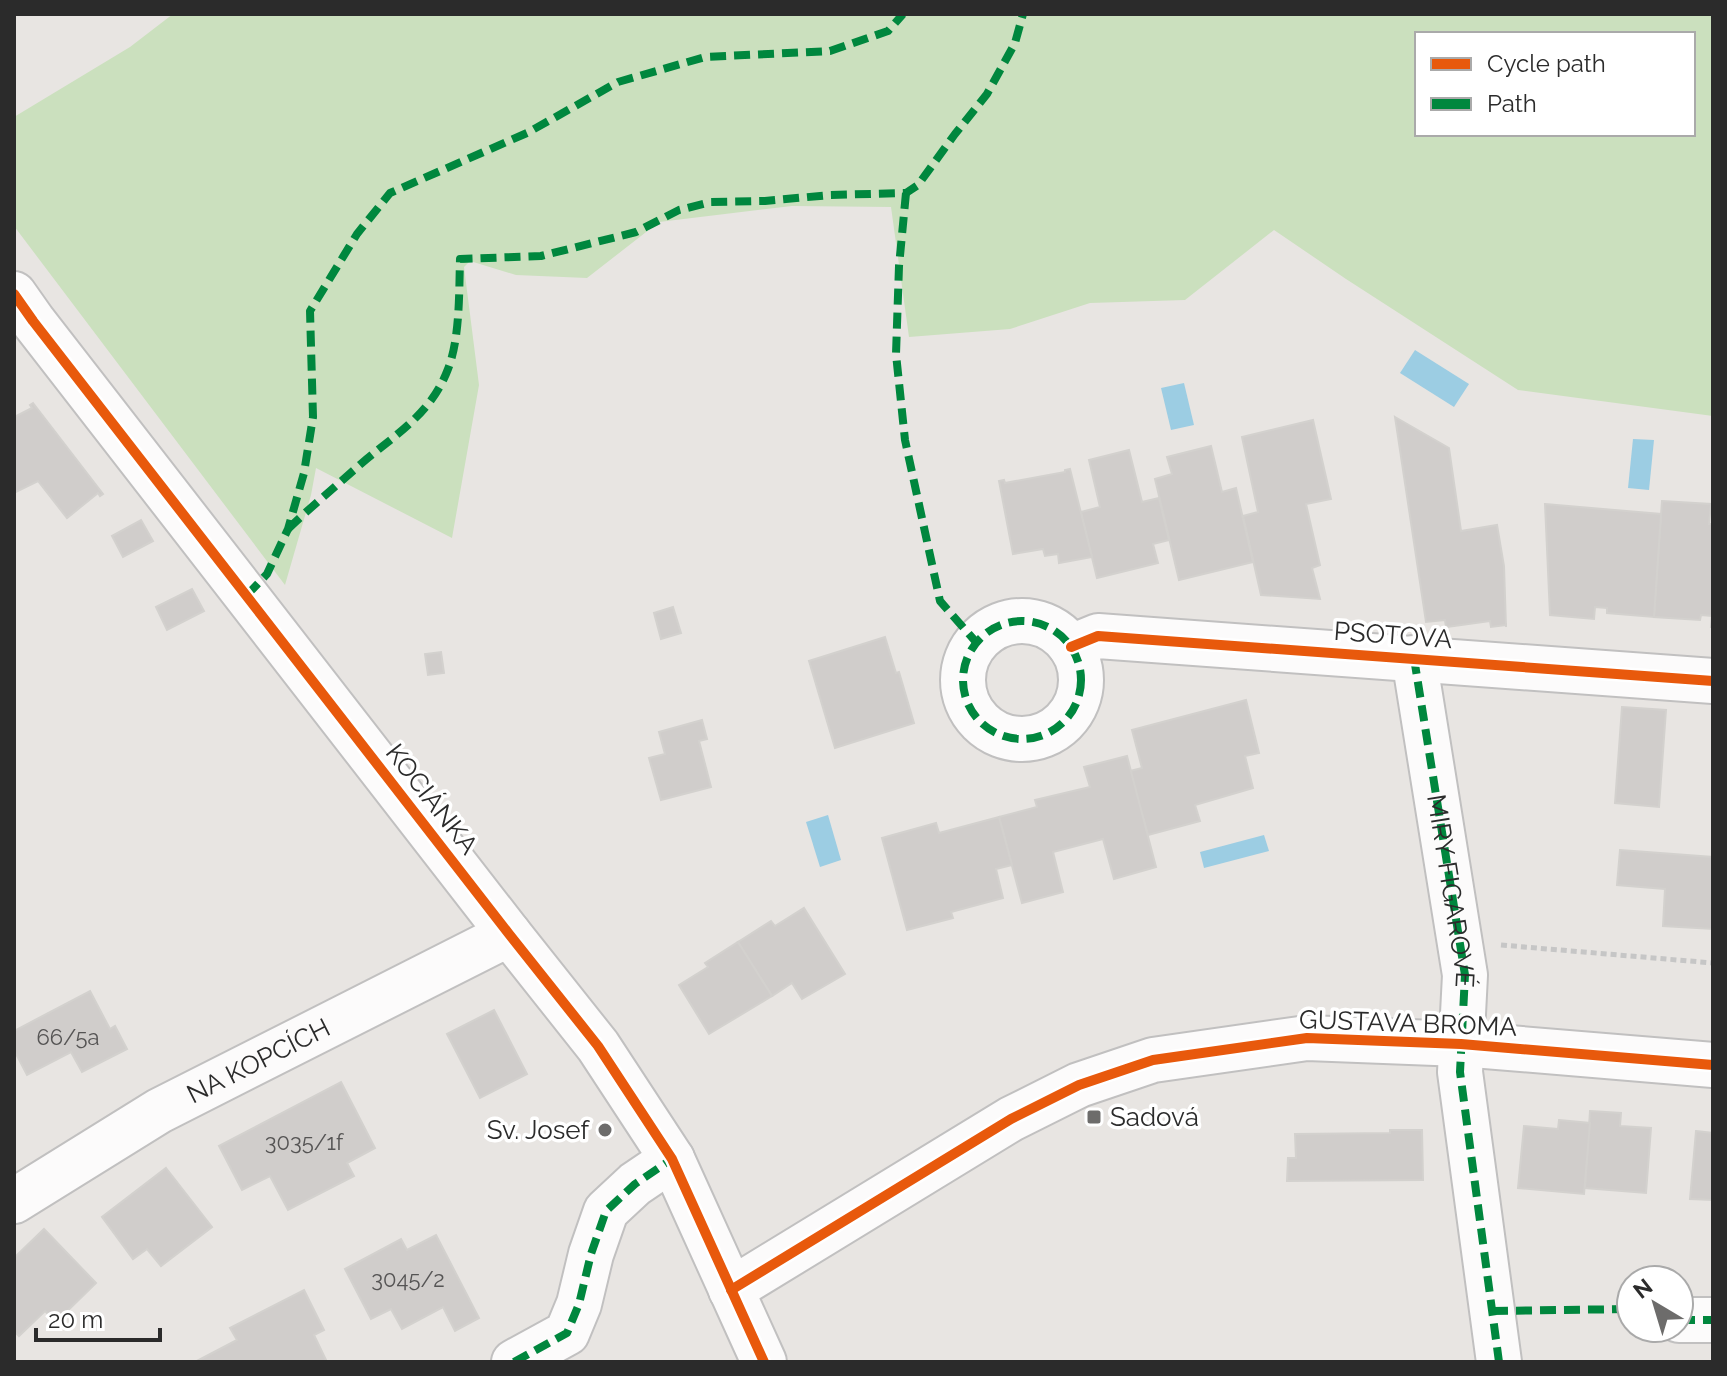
<svg xmlns="http://www.w3.org/2000/svg" width="1727" height="1376" font-family="Raleway,sans-serif">
<style>
.green{fill:#cbe0be;fill-rule:evenodd}
.water{fill:#9ccde3}
.building{fill:#d0cdcb;stroke:#d3d1ce;stroke-width:2}
.lines{fill:none;stroke-linecap:round;stroke-linejoin:round}
.street-casing{stroke:#c1c0c0;stroke-width:48}
.secondary-casing{stroke:#c1c0c0;stroke-width:48}
.path{stroke:#c6c6c6;stroke-width:5;stroke-dasharray:6 4;stroke-linecap:butt}
.street{stroke:#fcfbfb;stroke-width:44}
.secondary{stroke:#fcfbfb;stroke-width:44}
.quiet{stroke:#00873e;stroke-width:8;stroke-dasharray:16 8;stroke-linecap:butt}
.cycleway-casing{stroke:#fff;stroke-width:15}
.cycleway{stroke:#e8590c;stroke-width:10}
.poi-dot{fill:#6d6c6b;stroke:#fff;stroke-width:3}
.labels{text-anchor:middle;stroke-width:7;stroke-linejoin:round;paint-order:stroke}
.number-label{font-size:22px;fill:#555454}
.street-label{font-size:26px;fill:#2b2b2b;stroke:#fff}
.poi-label{font-size:26px;fill:#2b2b2b;stroke:#fff;text-anchor:start}
</style>
<rect width="100%" height="100%" fill="#e8e5e2"/>
<path class="green" d="M173,14h1540v402l-195,-26 -172,-111 -72,-49 -89,70 -95,3 -80,26 -101,8 -18,-130 -99,-1 -133,16 -72,56 -71,-3 -46,-14 -6,6 15,118 -27,153 -136,-70 -5,27 -26,90 -271,-359v-109l116,-70zM1417,34h276v100h-276z"/>
<g class="water">
<path d="M1415,350l54,34 -15,23 -54,-34z"/>
<path d="M1184,383l10,42 -23,5 -10,-42z"/>
<path d="M1633,439l21,1 -5,50 -21,-2z"/>
<path d="M828,815l13,45 -21,7 -14,-45z"/>
<path d="M1264,835l5,16 -65,17 -4,-16z"/>
</g>
<g class="building">
<path d="M33,403l70,91 -3,2 -2,-3 -31,25 -29,-37 -24,12v-76l18,-9 -2,-3z"/>
<path d="M1395,417l54,31 12,83 36,-6 7,41 2,61v-2l-15,2 -1,-6 -44,6 -1,-7 -19,2z"/>
<path d="M1313,420l18,79 -25,5 14,61 -8,3 8,31 -59,-4 -18,-79 15,-4 -16,-75z"/>
<path d="M1211,446l11,46 14,-4 17,74 -74,18 -24,-101 17,-5 -5,-17z"/>
<path d="M1129,450l13,52 17,-4 10,42 -16,4 5,19 -61,15 -16,-66 19,-5 -11,-47z"/>
<path d="M1070,469l22,88 -33,6 -1,-9 -13,2 -2,-7 -30,5 -14,-73 5,-1 1,3 60,-11v-2z"/>
<path d="M1662,501l49,3 -2,20h4v103h-2l1,-11 -11,-1 -1,5 -46,-3z"/>
<path d="M1545,504l116,10 -7,103 -47,-4v-5l-12,-1 -1,12 -44,-4z"/>
<path d="M141,520l12,21 -30,16 -11,-21z"/>
<path d="M192,589l12,22 -37,19 -11,-23z"/>
<path d="M673,607l8,26 -20,6 -7,-26z"/>
<path d="M885,637l11,36 3,-1 15,51 -79,25 -26,-87z"/>
<path d="M441,652l3,21 -16,2 -3,-21z"/>
<path d="M1246,700l13,53 -14,3 8,32 -58,17 5,16 -52,14 -18,-64 12,-3 -10,-38z"/>
<path d="M1622,707l44,3 -7,97 -44,-4z"/>
<path d="M702,720l5,19 -8,2 12,46 -50,13 -12,-42 16,-4 -6,-22z"/>
<path d="M1127,756l29,111 -42,12 -11,-40 -50,13 10,40 -41,11 -23,-86 38,-10 -2,-7 55,-13 -6,-20z"/>
<path d="M999,817l13,48 -16,4 7,29 -52,14 2,6 -46,12 -25,-92 54,-15 3,10z"/>
<path d="M1620,850l93,7v72l-50,-3 2,-37 -48,-4z"/>
<path d="M804,908l41,66 -43,25 -10,-16 -20,13 -34,-54 33,-21 4,5z"/>
<path d="M738,942l34,54 -63,38 -30,-49 29,-18 -3,-4z"/>
<path d="M90,991l20,38 5,-3 12,23 -45,23 -11,-20 -44,23 -13,-25v-19z"/>
<path d="M494,1010l33,64 -47,24 -33,-64z"/>
<path d="M341,1082l34,66 -28,15 7,13 -66,34 -18,-34 -28,14 -23,-44z"/>
<path d="M1590,1111l31,2 -1,13 31,2 -5,65 -61,-5z"/>
<path d="M1559,1120l31,3 -6,71 -66,-6 6,-62 34,3z"/>
<path d="M1390,1130h32l1,50 -136,1 1,-23h8l-1,-24 95,-1z"/>
<path d="M1696,1131l17,2v67l-23,-1z"/>
<path d="M166,1168l46,59 -51,39 -14,-17 -14,10 -31,-42z"/>
<path d="M44,1229l52,54 -40,39 -11,-11 -26,25 -5,-5v-73z"/>
<path d="M436,1235l43,83 -24,13 -12,-24 -41,22 -11,-20 -20,10 -26,-50 56,-30 6,11z"/>
<path d="M304,1290l20,40 -10,5 13,27h-132l42,-22 -7,-12z"/>
</g>
<g class="lines">
<g class="street-casing">
<g id="street">
<circle cx="1022" cy="680" r="59"/>
<path d="M1071,647l27,-11 615,45"/>
<path d="M1414,658l51,317 -5,97 39,290"/>
<path id="s1" d="M14,1201l145,-90 350,-177"/>
<path d="M731,1290l280,-171 68,-34 74,-25 154,-22 154,6 252,21"/>
<path d="M1679,1320h34"/>
<path d="M514,1362l53,-29 12,-29 12,-50 15,-43 29,-27 37,-25"/>
</g>
</g>
<g class="secondary-casing">
<path id="secondary" d="M14,294l19,27 476,613 89,112 74,113 92,203"/>
</g>
<path class="path" d="M1501,945l212,18"/>
<use href="#street" class="street"/>
<use href="#secondary" class="secondary"/>
<g class="quiet">
<path d="M906,193l-7,73 -3,88 9,86 35,161 36,41"/>
<path d="M288,529c24,-23 49,-44 74,-66 34,-29 69,-49 86,-94 12,-31 11,-76 12,-110l81,-3 95,-24 43,-22 32,-8 54,-1 65,-6 76,-2 12,-8 37,-51 32,-40 28,-51 8,-29"/>
<path d="M247,595l20,-21 21,-45 16,-56 9,-56 -3,-106 47,-77 33,-41 137,-60 91,-51 87,-25 125,-6 58,-20 15,-17"/>
<circle cx="1022" cy="680" r="59"/>
<path id="s2" d="M1414,658l51,317 -5,97 39,290"/>
<path d="M1492,1311l139,-2"/>
<path d="M1679,1320h34"/>
<path d="M514,1362l53,-29 12,-29 12,-50 15,-43 29,-27 37,-25"/>
</g>
<g class="cycleway-casing">
<g id="cycleway">
<path d="M14,294l19,27 476,613 89,112 74,113 92,203"/>
<path d="M1071,647l27,-11 615,45"/>
<path d="M731,1290l280,-171 68,-34 74,-25 154,-22 154,6 252,21"/>
</g>
</g>
<use href="#cycleway" class="cycleway"/>
</g>
<g class="poi-dot">
<rect x="1086" y="1109" width="16" height="16" rx="4"/>
<circle cx="605" cy="1130" r="8"/>
</g>
<g class="labels">
<g class="number-label">
<text x="68" y="1045">66/5a</text>
<text x="304" y="1150">3035/1f</text>
<text x="408" y="1287">3045/2</text>
</g>
<g class="street-label">
<text transform="translate(1393 635) rotate(4)" y="9">PSOTOVA</text>
<text transform="translate(432 799) rotate(52)" y="9">KOCIÁNKA</text>
<text dy="9" stroke="none"><textPath href="#s2" startOffset="236">MIRY FIGAROVÉ</textPath></text>
<text transform="translate(1408 1023) rotate(2)" y="9">GUSTAVA BROMA</text>
<text dy="9" stroke="none"><textPath href="#s1" startOffset="282">NA KOPCÍCH</textPath></text>
</g>
<g class="poi-label">
<text x="1110" y="1126">Sadová</text>
<text x="589" y="1139" text-anchor="end">Sv. Josef</text>
</g>
</g>
<rect width="1727" height="1376" fill="none" stroke="#2b2b2b" stroke-width="32"/>
<rect x="1415" y="32" width="280" height="104" fill="#ffffff" stroke="#aaaaaa" stroke-width="2"/>
<rect x="1431" y="58" width="40" height="12" fill="#e8590c" stroke="#aaaaaa" stroke-width="2"/>
<text x="1487" y="72" font-size="24" fill="#2b2b2b">Cycle path</text>
<rect x="1431" y="98" width="40" height="12" fill="#00873e" stroke="#aaaaaa" stroke-width="2"/>
<text x="1487" y="112" font-size="24" fill="#2b2b2b">Path</text>
<g transform="translate(1655 1304) rotate(322)"><circle r="38" fill="#ffffff" stroke="#aaaaaa" stroke-width="2"/>
<path d="M0-6L14 30L0 20L-14 30Z" fill="#6d6c6b"/>
<text y="-12" font-size="22" font-weight="bold" text-anchor="middle" fill="#2b2b2b">N</text>
</g>
<path d="M36 1328v12h124v-12" fill="none" stroke="#2b2b2b" stroke-width="4"/>
<text x="48" y="1328" font-size="24" fill="#2b2b2b" stroke="#ffffff" stroke-width="6" paint-order="stroke">20 m</text>
</svg>
